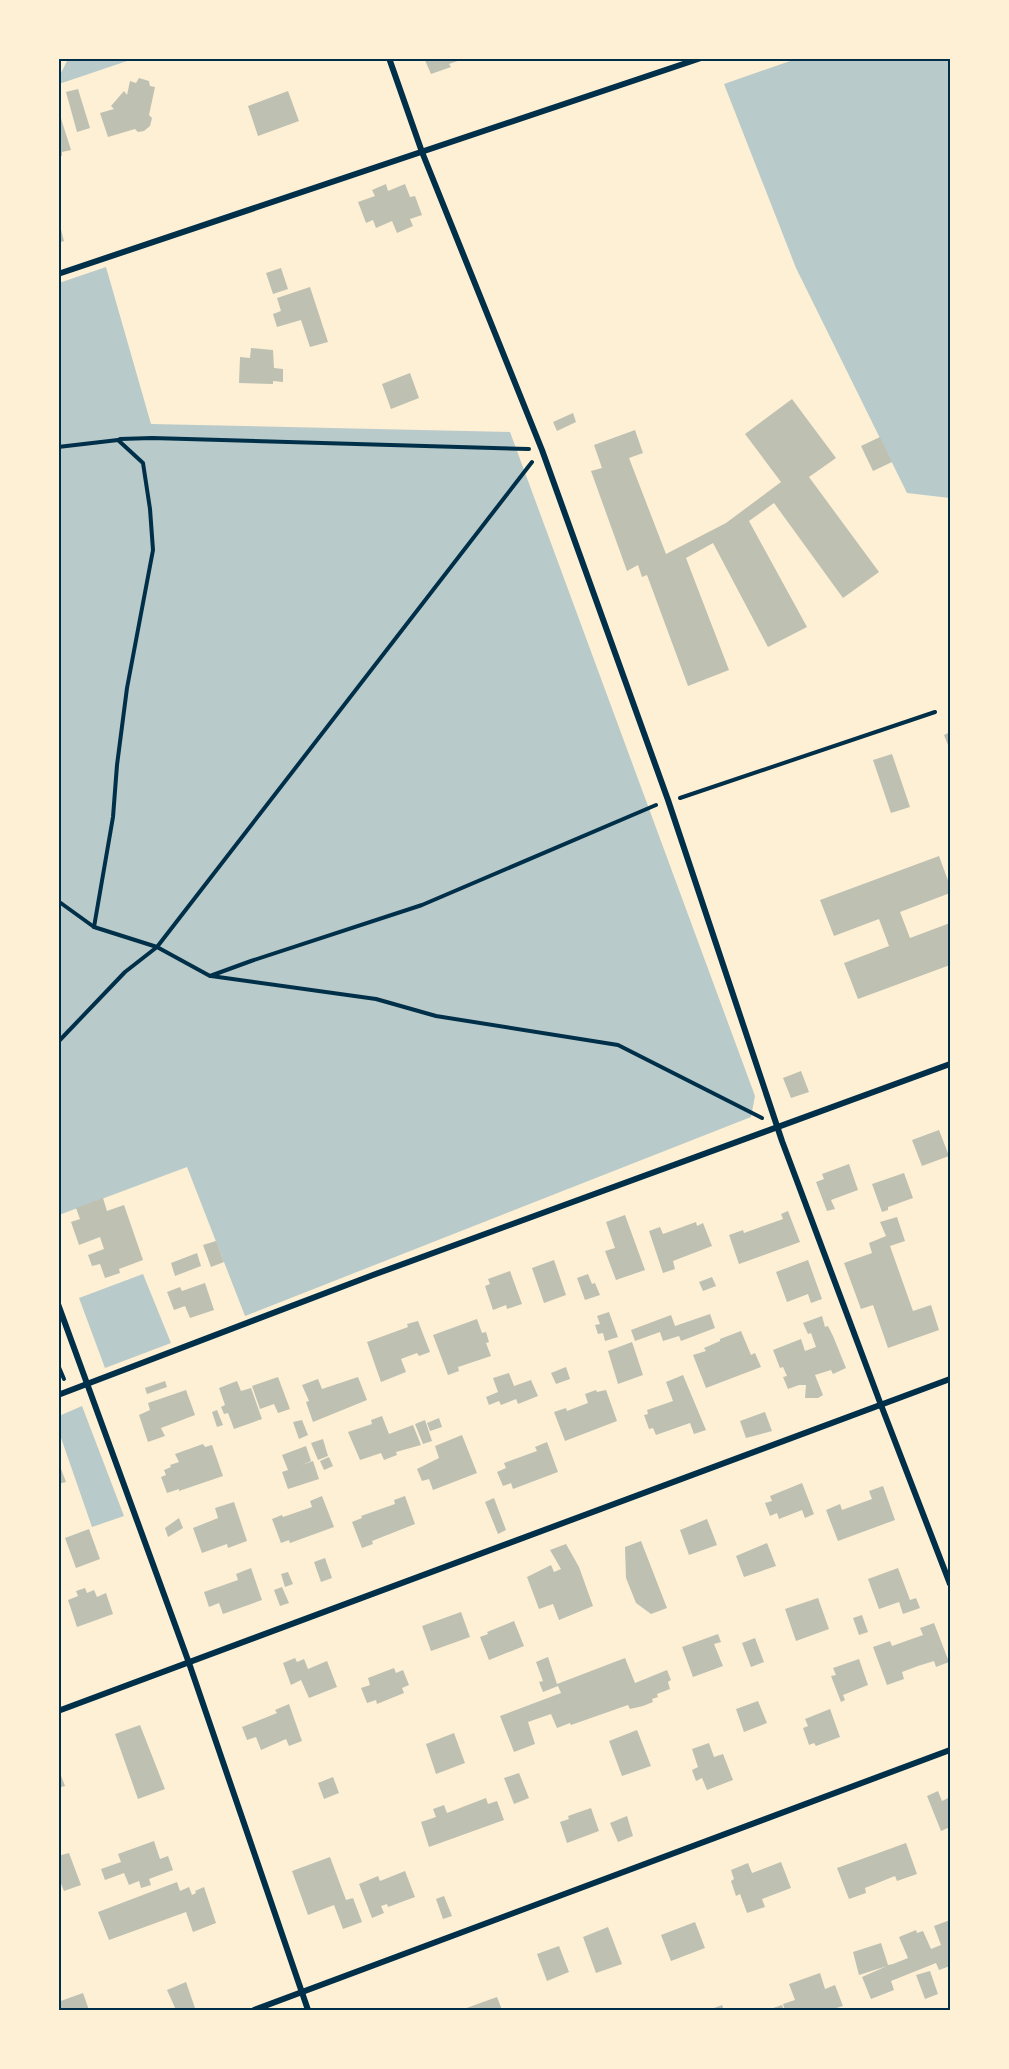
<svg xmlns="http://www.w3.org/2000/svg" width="1009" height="2069" font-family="Arial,sans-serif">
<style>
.green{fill:#b9caca}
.building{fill:#bec0b2}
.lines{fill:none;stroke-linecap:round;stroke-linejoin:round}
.path{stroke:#003049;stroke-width:4}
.minor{stroke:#003049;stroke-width:6}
.neatline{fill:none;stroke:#003049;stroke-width:2}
</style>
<rect width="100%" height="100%" fill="#fdf0d5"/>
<g class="green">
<path d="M68,59v-1l65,1 -74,25v-7z"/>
<path d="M796,59h154v439l-43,-5 -111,-225 -72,-184z"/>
<path d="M106,267l45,157 359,8 245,664 -4,21 -506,199 -58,-149 -128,48v-932z"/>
<path d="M143,1274l28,69 -66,25 -26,-70z"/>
<path d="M82,1406l42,110 -32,11 -33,-95v-16z"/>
</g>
<g class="building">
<path d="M424,58h39v1l-14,5 2,3 -20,7z"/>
<path d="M139,78l10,3 1,5 5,1 -6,28 3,3 -2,8 -6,5 -6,1 -3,-3 -27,8 -8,-24 14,-4 -3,-3 13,-15 3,4 3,-14 6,2z"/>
<path d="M78,89l12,39 -13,4 -11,-40z"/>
<path d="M288,91l11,30 -41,15 -10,-30z"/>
<path d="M58,109l13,41 -9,2v4h-4z"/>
<path d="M386,184l2,7 17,-7 5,13 5,-1 7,19 -12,4 3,7 -16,7 -5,-12 -16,7 -3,-8 -7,3 -8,-21 17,-6 -3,-6z"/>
<path d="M59,222l5,19 -6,2v-21z"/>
<path d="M281,268l7,21 -15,5 -7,-21z"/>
<path d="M310,287l18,55 -18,5 -9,-27 -24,7 -4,-13 8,-3 -4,-13z"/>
<path d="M251,348l22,2 1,18 9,1v13l-10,-1v3l-34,-1 1,-26 10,1z"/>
<path d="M410,373l9,25 -28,11 -9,-25z"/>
<path d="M792,399l44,59 -27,19 70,95 -36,26 -69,-95 -25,18 58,106 -39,20 -55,-104 -27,15 43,112 -41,16 -41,-111 -5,2 -4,-12 -11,6 -36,-100 11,-3 -8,-23 41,-15 8,23 -14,5 37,96 60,-31 55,-41 -36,-48z"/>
<path d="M573,413l3,9 -19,9 -4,-9z"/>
<path d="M880,437l12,25 -19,9 -12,-25z"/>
<path d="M950,732v18l-6,-15z"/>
<path d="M892,754l18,53 -19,6 -18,-53z"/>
<path d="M939,856l11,30v7l-50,19 10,26 40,-15v42l-92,34 -14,-36 45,-17 -10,-27 -45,17 -14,-36z"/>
<path d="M801,1071l8,21 -18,6 -8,-20z"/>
<path d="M939,1130l10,26 -27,10 -10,-26z"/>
<path d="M849,1164l9,26 -27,10 4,9 -8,2 -11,-29 8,-3 -2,-5z"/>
<path d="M904,1173l9,25 -25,9v3l-6,2 -10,-28z"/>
<path d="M103,1198l4,13 17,-6 19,55 -24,9 1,4 -15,5 -5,-14 -8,2 -4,-11 16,-6 -4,-12 -21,8 -8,-23 9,-3 -4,-11z"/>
<path d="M788,1211l12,31 -61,22 -10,-29 14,-5 1,3 39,-14 -2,-5z"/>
<path d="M625,1215l20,55 -29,10 -11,-29 10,-3 -9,-26z"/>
<path d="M897,1217l8,24 -15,5 23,65 18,-6 8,25 -51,18 -15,-43 -12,4 -17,-46 28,-10 -3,-10 17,-7 -6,-14z"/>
<path d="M696,1222l1,4 6,-3 9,23 -39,15 2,8 -12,4 -14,-42 11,-4 3,7z"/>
<path d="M216,1241l8,21 -13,5 -8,-22z"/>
<path d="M197,1253l4,13 -26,10 -4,-13z"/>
<path d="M554,1260l12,35 -22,8 -12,-35z"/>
<path d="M808,1260l14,39 -11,4 -3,-9 -21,8 -11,-30z"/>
<path d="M510,1271l12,33 -15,5 -1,-4 -13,5 -8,-24 5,-2 -2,-5z"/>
<path d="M588,1274l4,10 3,-1 5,12 -15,5 -8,-22z"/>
<path d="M712,1277l4,9 -13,5 -4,-9z"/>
<path d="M205,1283l9,27 -24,8 -5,-12 -11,4 -7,-18 13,-5 2,4z"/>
<path d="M609,1312l9,25 -13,4 -2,-8 -5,1 -3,-9 5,-1 -3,-8z"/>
<path d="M710,1314l5,14 -34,13 -2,-5 -16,5 -3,-9 -25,9 -4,-11 40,-15 4,11z"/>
<path d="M822,1316l3,11 3,-1 5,10 13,32 -13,6 -2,-4 -16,5 8,20 -5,3h-13l1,-13h-7l-11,4 -5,-12 4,-1 -4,-9 -3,1 -7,-18 28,-11 4,12 11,-4 -5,-14 -3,1 -5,-11z"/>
<path d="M477,1319l5,14 4,-1 3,10 -3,1 5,13 -33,11 1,4 -11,4 -15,-40z"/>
<path d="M418,1321l12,31 -11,4 -2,-3 -16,6 5,13 -25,10 -14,-40 41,-15 -1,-3z"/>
<path d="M741,1331l10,24 4,-2 6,14 -55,21 -13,-33 13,-4 -2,-3 16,-7v-2z"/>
<path d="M632,1342l11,33 -25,9 -10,-33z"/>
<path d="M566,1367l4,12 -14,5 -5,-11z"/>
<path d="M509,1373l5,13 17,-6 7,16 -20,8 -2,-5 -15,6 -2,-4 -10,4 -3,-8 12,-5 -5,-14z"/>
<path d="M683,1375l23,55 -12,4 -4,-11 -34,12 -3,-7 -4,1 -5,-14 4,-1 -1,-4 26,-9 -7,-19z"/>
<path d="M278,1377l12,32 -12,4 -4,-9 -14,5 -8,-23z"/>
<path d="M358,1377l9,23 -54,22 -7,-20 3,-1 -7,-16 16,-6 4,10z"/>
<path d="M165,1381l2,6 -20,7 -2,-6z"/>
<path d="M237,1381l4,10 10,-3 11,31 -28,10 -6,-16 -4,1 -3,-7 4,-2 -6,-17z"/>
<path d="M186,1390l9,25 -34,13 4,8 -17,6 -9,-27 11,-5 -2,-7z"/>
<path d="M596,1390l1,2 9,-2 11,31 -52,20 -11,-29 12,-4 1,3 21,-8 -3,-9z"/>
<path d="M217,1410l6,15 -6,2 -5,-15z"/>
<path d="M765,1412l7,19 -26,7 -6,-17z"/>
<path d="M382,1416l7,18 24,-9 8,20 -25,7 1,3 -13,5 -3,-7 -21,7 -12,-28 24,-8 -1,-4z"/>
<path d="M439,1418l3,9 -12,4 -3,-8z"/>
<path d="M302,1420l6,15 -9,4 -6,-17z"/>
<path d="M425,1420l7,21 -9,3 -8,-20z"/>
<path d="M462,1435l15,38 -44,17 -4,-11 -7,2 -5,-12 22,-11 -4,-12z"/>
<path d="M323,1439l5,17 -10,4 -7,-17z"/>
<path d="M547,1442l11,30 -45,17 -2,-6 -8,3 -6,-14 9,-4 -2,-5 33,-12 -2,-4z"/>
<path d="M203,1444l2,3 7,-2 11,31 -44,15v-2l-12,4 -6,-16 5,-2 -2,-5 7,-3 -1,-2 9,-3 -4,-8z"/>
<path d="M306,1446l5,15 -9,4 11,-4 6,18 -31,10 -6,-17 6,-2 -6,-15z"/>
<path d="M329,1457l4,9 -9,4 -4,-9z"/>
<path d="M58,1461l8,21 -8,2z"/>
<path d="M802,1483l12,31 -9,4 -3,-8 -23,9 -2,-6 -7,3 -5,-13 7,-2 -2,-5z"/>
<path d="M883,1486l12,34 -57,21 -12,-31 14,-6 2,6 30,-11 -3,-8z"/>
<path d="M322,1496l12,31 -44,16 -1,-3 -8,3 -9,-24 10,-4 1,2 29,-10 -2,-6z"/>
<path d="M405,1496l10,28 -43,17 1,3 -11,4 -10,-26 10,-4 -1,-2 34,-12 -1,-4z"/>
<path d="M494,1498l12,32 -8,4 -13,-32z"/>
<path d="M234,1502l13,39 -19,7 -1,-4 -25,9 -9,-25 25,-10 -3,-10z"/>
<path d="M179,1518l4,10 -15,9 -3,-9z"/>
<path d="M707,1519l10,26 -28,10 -9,-25z"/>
<path d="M89,1529l11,30 -24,9 -11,-30z"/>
<path d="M641,1541l26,67 -16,6 -15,-11 -10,-25 -1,-31z"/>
<path d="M767,1543l9,23 -32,11 -8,-21z"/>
<path d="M566,1544l13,23 14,39 -34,14 -6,-16 -14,5 -12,-32 24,-12 3,7 7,-3 -11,-19z"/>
<path d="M325,1558l7,20 -11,4 -7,-20z"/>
<path d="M251,1568l11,32 -39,14 -4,-11 -10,4 -5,-15 34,-12 -2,-6z"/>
<path d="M898,1568l12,32 6,-2 4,10 -17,6 -4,-12 -20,7 -11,-30z"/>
<path d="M288,1572l5,12 -8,3 -4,-13z"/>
<path d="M282,1587l7,16 -9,3 -6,-16z"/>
<path d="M85,1588l2,5 7,-3 3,7 9,-4 7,21 -36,13 -9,-27 10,-4 -2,-5z"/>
<path d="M818,1598l11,31 -33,12 -11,-32z"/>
<path d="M461,1612l9,25 -39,14 -9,-25z"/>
<path d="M862,1615l6,17 -9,3 -6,-17z"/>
<path d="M514,1621l10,25 -35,14 -9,-23 8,-3 -1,-2z"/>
<path d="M934,1623l15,39 -13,5 -2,-6 -16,5 -16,6 2,7 -17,6 -14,-38 17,-6 2,5 31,-11 -3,-7z"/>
<path d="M718,1634l3,8 -7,2 9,22 -30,11 -11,-30z"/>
<path d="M755,1638l9,24 -13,5 -9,-24z"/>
<path d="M548,1657l9,27 68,-26 10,25 32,-13 4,10 -3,2 2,7 -13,5 1,3 -6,2 1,3 -10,4 -13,3 -2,-4 -57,20 -1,-2 -13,5 -6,-14 -23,8 7,22 -21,8 -14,-36 61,-23 -3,-7 -15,6 -4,-10 4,-1 -7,-19z"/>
<path d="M295,1658l2,4 7,-3 4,10 19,-8 10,26 -28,11 -8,-18 -10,5 -8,-22z"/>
<path d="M859,1659l9,26 -25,10 2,5 -4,2 -10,-26 5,-1 -3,-7z"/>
<path d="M394,1668l2,5 7,-3 6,15 -7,3 2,5 -27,11 -1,-4 -9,3 -6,-15 9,-3 -2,-7z"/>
<path d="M758,1701l9,22 -23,9 -8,-23z"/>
<path d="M289,1704l13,37 -13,5 -3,-7 -25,11 -5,-13 -9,3 -5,-13 35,-14 -2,-3z"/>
<path d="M830,1709l10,28 -24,9 -2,-3 -5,2 -6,-17 5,-2 -3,-7z"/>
<path d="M140,1725l25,64 -27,10 -23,-65z"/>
<path d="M637,1730l14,36 -29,10 -13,-35z"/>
<path d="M454,1733l11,30 -29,11 -10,-30z"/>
<path d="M709,1743l5,14 9,-3 10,26 -26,10 -5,-12 -6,3 -4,-11 6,-3 -6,-18z"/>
<path d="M58,1768l7,18 -7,2z"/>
<path d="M519,1773l10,25 -15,6 -10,-26z"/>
<path d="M333,1777l6,16 -15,6 -6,-16z"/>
<path d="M938,1791l4,10 8,-4v30l-9,4 -14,-35z"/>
<path d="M486,1798l2,6 9,-3 7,19 -75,27 -8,-25 15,-5 -3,-8 11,-4 3,8z"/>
<path d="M591,1808l8,23 -32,12 -7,-21 9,-3 -1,-3z"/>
<path d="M627,1816l6,20 -15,6 -8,-19z"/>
<path d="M154,1841l6,18 8,-3 5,14 -24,9 2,6 -10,3 -2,-7 -10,4 -5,-12 -19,7 -4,-11 20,-7 -3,-8z"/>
<path d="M906,1843l11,31 -20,7 -2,-5 -30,12 1,5 -17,6 -12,-31z"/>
<path d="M69,1853l12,32 -17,6 -6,-15v-20z"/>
<path d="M330,1857l16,43 7,-2 9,24 -19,7 -9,-24 -26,10 -16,-44z"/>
<path d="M781,1862l10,26 -29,11 3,8 -18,6 -7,-19 -4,2 -5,-15 3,-2 -3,-9 17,-7 4,10z"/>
<path d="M405,1871l10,26 -27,10 -1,-3 -6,2 3,7 -12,5 -13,-34 19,-8 2,5z"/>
<path d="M177,1882l3,9 9,-4 3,8 4,-2 -1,-2 9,-4 12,36 -23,9 -7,-20 -77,28 -11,-28z"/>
<path d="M444,1896l8,20 -9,3 -7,-20z"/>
<path d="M950,1920v46l-11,4 -3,-7 -45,18 3,9 -23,9 -9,-22 25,-11 -28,9 -6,-23 28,-9 7,22 5,-1 15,-6 -9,-21 17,-7 1,3 6,-2 8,18 10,-4 -7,-19z"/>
<path d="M695,1922l10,26 -34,13 -10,-26z"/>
<path d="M608,1927l14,37 -26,9 -13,-36z"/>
<path d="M559,1946l10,26 -22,9 -10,-27z"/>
<path d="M930,1971l8,23 -13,5 -9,-24z"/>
<path d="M820,1973l5,16 10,-4 8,21 -13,4h-45l-2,-6 12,-4 -6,-16z"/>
<path d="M186,1982l9,26 -7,2h-12l-9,-20z"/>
<path d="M83,1993l6,17h-31v-8z"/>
<path d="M497,1997l5,13h-41z"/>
<path d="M722,2005l2,5h-9l-1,-2z"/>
<path d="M782,2005l2,5h-17z"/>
</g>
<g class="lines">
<g class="path">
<path d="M120,439l32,-1 377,11"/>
<path d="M58,447l60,-7 25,23 7,46 3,41 -26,138 -10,77 -4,52 -19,110"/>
<path d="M680,798l255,-86"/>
<path d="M58,901l36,26 63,20 375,-485"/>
<path d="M211,976l165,23 60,17 182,29 144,73"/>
<path d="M58,1042l67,-70 32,-25 53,29 41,-15 171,-56 234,-100"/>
<path d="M58,1365l6,14"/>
</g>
<g class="minor">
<path d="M389,58l33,94 120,298 126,350 114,341 99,264 69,179"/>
<path d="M58,274l643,-216"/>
<path d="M58,1304l131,359 119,347"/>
<path d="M58,1395l315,-120 577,-211"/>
<path d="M58,1711l892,-332"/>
<path d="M254,2010l696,-260"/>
</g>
</g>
<rect width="1009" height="2069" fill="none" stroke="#fdf0d5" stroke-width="120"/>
<rect x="60" y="60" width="889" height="1949" class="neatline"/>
</svg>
